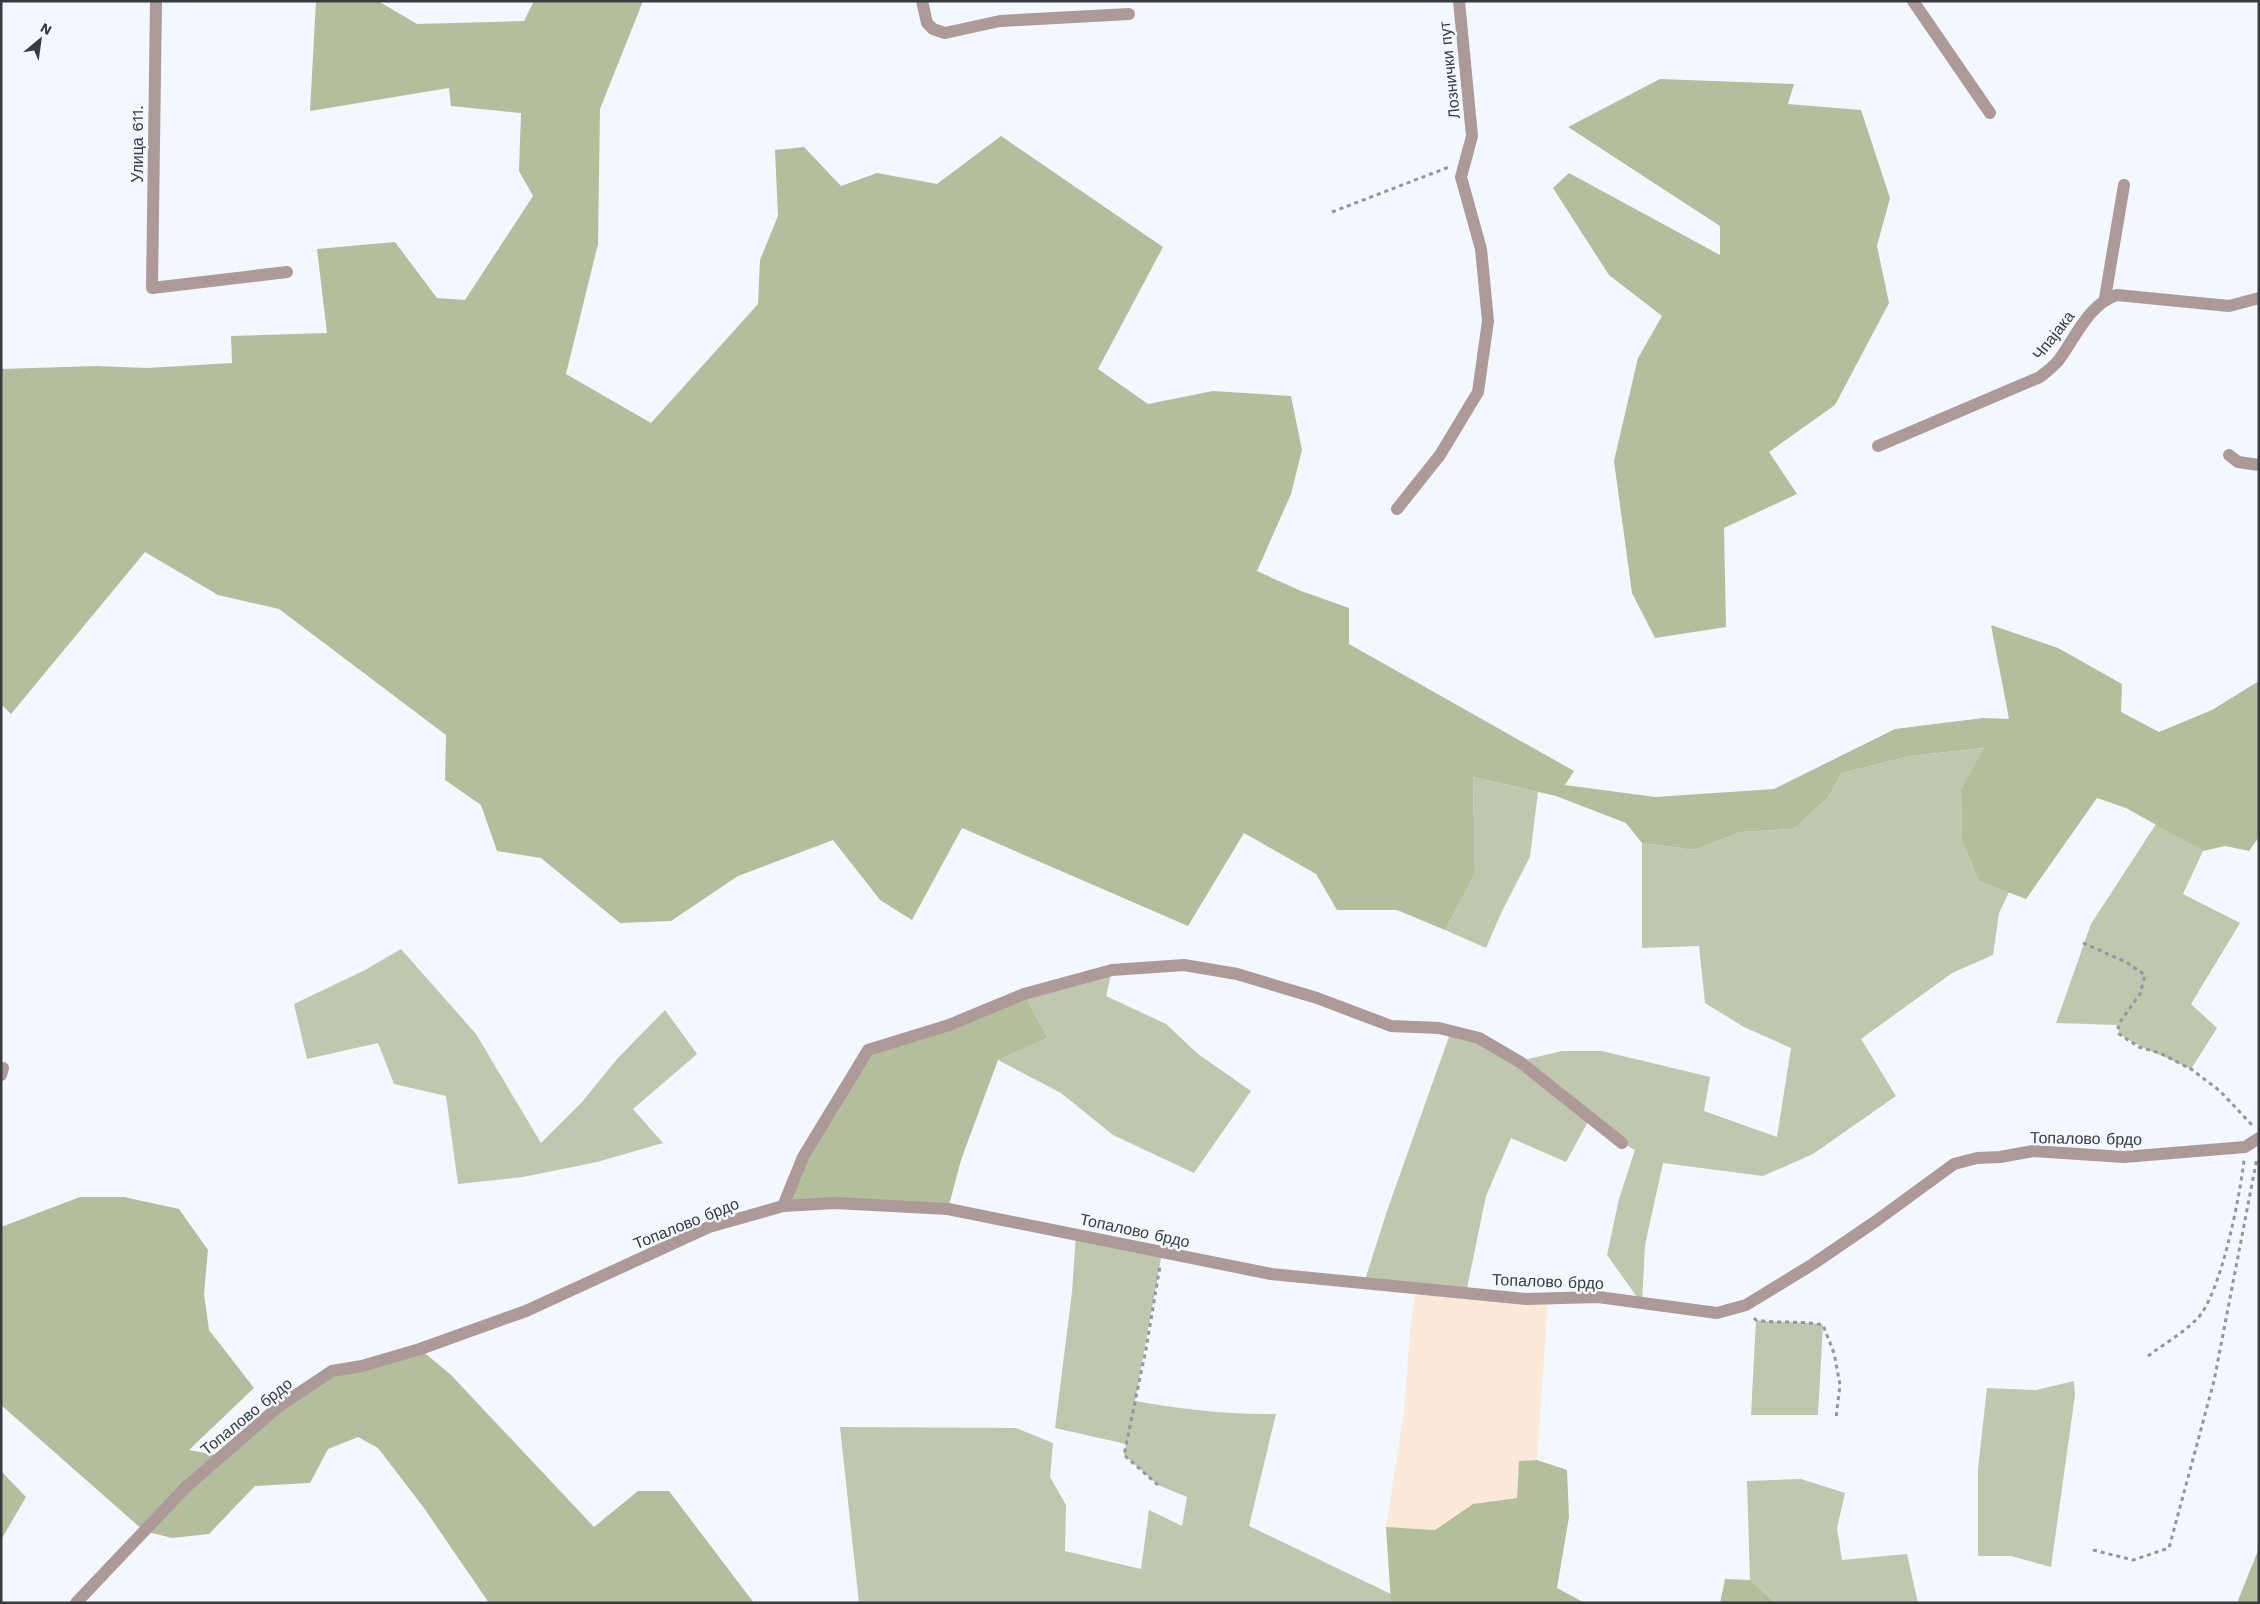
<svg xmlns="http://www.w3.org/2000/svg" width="2260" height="1604" font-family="'Work Sans',sans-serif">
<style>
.industrial{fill:#fce9d9}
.green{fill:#bfc8ae}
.forest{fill:#b3bf9c}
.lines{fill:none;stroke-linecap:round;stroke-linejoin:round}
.path{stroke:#92979b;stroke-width:3;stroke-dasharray:4 4;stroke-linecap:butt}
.minor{stroke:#ad9a98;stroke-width:12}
.labels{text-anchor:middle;stroke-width:5;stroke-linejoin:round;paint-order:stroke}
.street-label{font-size:16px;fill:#383c40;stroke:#f2f8fd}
</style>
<rect width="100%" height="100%" fill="#f2f8fd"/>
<path class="industrial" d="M1416,1288l132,11 -11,161 -18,1 -2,37 -44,6 -38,26 -49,-3 18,-116 6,-79z"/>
<g class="green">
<path d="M1985,748l-24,41 1,53 17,39 30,11 -10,21 -6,42 -41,18 -91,66 35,57 -83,58 -50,22 -100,-13 -18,82 -3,59 -35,-49 12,-56 16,-49 -13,-7 -32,-25 -24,44 -55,-24 -25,58 -19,92 -103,-5 23,-72 64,-180 69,30 42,-10h40l108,26 -6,34 73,26 14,-89 -47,-21 -39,-24 -6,-57 -57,2v-105l53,7 46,-18 52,-3 35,-31 14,-25 68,-17z"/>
<path d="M1473,777l65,15 -8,65 -28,54 -16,37 -41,-18 30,-56z"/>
<path d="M2156,824l47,27 -20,43 57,29 -49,81 26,24 -26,41c-24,-12 -50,-20 -72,-35l-1,-9 -62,-2 35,-99z"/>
<path d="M401,949l75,85 65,109 41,-41 35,-43 48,-49 32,44 -64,55 30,34 -66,19 -74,15 -65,7 -12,-88 -52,-12 -16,-41 -71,16 -13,-55 71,-34z"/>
<path d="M1112,970l-6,26 60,28 32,30 53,37 -57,82 -81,-38 -52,-42 -63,-33 50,-22 -24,-44z"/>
<path d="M1076,1234l86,19 -27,148c47,8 93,14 141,13l-27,112 142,68v9h-532l-19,-176 176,1 37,15 -3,34 16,28 -1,46 76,18 8,-59 33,16 5,-29 -29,-12 -34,-30 2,-11 -71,-16 17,-136z"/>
<path d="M1756,1320c23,4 44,0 67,5l-5,90h-67z"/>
<path d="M2074,1381l1,14 -24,172 -40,-11h-33v-87l9,-81 49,2z"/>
<path d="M1801,1479l44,14 -8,35 5,32 65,-6 11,49h-142l-26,-23 -3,-99z"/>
</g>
<g class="forest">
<path d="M316,1h62l39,23 107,-3 10,-20h109l-43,108 -2,135 -32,130 85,49 107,-119 2,-44 18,-44 -3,-66 29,-3 37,39 36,-13 60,11 64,-48 162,111 -65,122 50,35 65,-13 78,5 11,54 -11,44 -34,77 44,20 48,17v36l225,127 -9,14 90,12 119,-8 121,-60 88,-11 26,1 -18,-94 67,23 64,36 -1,28 38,20 53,-22 47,-29v156l-10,14 -24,-5 -22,5 -77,-43 -29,-10 -71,101 -47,-18 -17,-39 -1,-53 23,-41 -74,8 -68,17 -14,25 -35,31 -52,3 -46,18 -53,-7 -16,-20 -70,-27 -83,-19 2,97 -30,56 -48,-20h-60l-21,-36 -72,-41 -56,93 -226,-98 -50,92 -32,-20 -47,-60 -95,36 -67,45 -51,2 -79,-65 -44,-7 -16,-46 -36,-25 1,-45 -167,-126 -61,-14 -73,-43 -134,162 -10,-10v-335l95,-3 51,2 85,-5 -1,-27 96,-3 -10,-84 78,-7 42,56 28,2 68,-104 -14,-25 2,-58 -70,-7 -2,-18 -139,23z"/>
<path d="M1660,79l134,5 -6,20 73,6 29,88 -13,48 12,57 -54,102 -66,47 28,42 -73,34 2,99 -71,11 -23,-45 -18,-132 24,-103 24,-42 -53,-41 -56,-87 16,-15 151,82v-29l-152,-99z"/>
<path d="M1024,994l24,44 -50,22 -37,100 -13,49 -165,-3 85,-156z"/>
<path d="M80,1197h44l55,12 29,41 -4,44 5,36 45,58 -65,62 32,6 111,-85 88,-22 31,26 143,152 44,-36h31l85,112h-265l-65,-95 -46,-60 -20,-11 -30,12 -18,34 -55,3 -46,48 -37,4 -28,-7 -143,-126v-178z"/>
<path d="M1537,1460l30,10 2,47 -12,71 28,15h-194l-5,-76 49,3 38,-26 44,-6 2,-37z"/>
<path d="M1,1471l25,26 -25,43z"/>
<path d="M2259,1548v55h-22z"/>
<path d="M1725,1579l25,1 26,23h-56z"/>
</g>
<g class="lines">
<g class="path">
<path d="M1332,212l117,-45"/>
<path d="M2083,943l43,19 19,13 -5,19 -22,31 1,9 20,13 21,6 31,16 29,22 32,34"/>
<path d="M1754,1318l2,2c23,4 44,0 67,5l11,28 6,32 -4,33"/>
<path d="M2148,1356c16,-12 35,-23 49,-37 24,-25 43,-123 47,-159"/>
<path d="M1158,1485l-34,-30 22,-106 14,-83"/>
<path d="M2093,1550l40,10 36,-12 45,-167 43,-223"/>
</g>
<g class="minor">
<path d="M156,1l-4,287 135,-16"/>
<path d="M922,1l5,22 6,6 12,4 55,-12 129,-7"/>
<path d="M1913,1l77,112"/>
<path d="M2105,298l19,-113"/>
<path d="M1878,446l162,-69c6,-5 13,-10 18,-16 17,-22 30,-57 59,-66l112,11 30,-8"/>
<path d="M2229,455l9,7 21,3"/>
<path d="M1397,509l43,-54 38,-63 10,-71 -7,-72 -20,-72 11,-41 -13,-135"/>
<path d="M1,1075l2,-7"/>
<path d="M783,1206l20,-49 65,-107 81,-25 75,-31 88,-24 72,-5 53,9 80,24 74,28 48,2 40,10 41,24 102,81"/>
<path d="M76,1603l110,-116 92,-80 54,-36 30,-5 58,-17 106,-38 183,-84 74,-21 52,-3 113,6 323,65 255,25 72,-2 119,16 29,-8 67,-41 63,-43 78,-57 23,-6 23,-1 33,-6 91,6 121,-10 14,-9"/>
</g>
</g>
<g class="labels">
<g class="street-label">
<text transform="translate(1449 70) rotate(-96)" y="6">Лознички пут</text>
<text transform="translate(137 144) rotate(-90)" y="6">Улица 611.</text>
<text transform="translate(2053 335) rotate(-52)" y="6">Чпајака</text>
<text transform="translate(2086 1138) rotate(1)" y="6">Топалово брдо</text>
<text transform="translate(686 1223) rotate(-22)" y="6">Топалово брдо</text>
<text transform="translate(1135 1230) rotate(12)" y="6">Топалово брдо</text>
<text transform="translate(1548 1281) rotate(2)" y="6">Топалово брдо</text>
<text transform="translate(246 1416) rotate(-39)" y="6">Топалово брдо</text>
</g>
</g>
<rect width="2260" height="1604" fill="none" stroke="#383c40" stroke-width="5"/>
<g transform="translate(40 40) rotate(29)" stroke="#f2f8fd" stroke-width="4" paint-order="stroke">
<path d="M0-4L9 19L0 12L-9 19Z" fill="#383c40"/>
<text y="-8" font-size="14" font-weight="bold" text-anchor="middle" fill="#383c40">N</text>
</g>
</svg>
